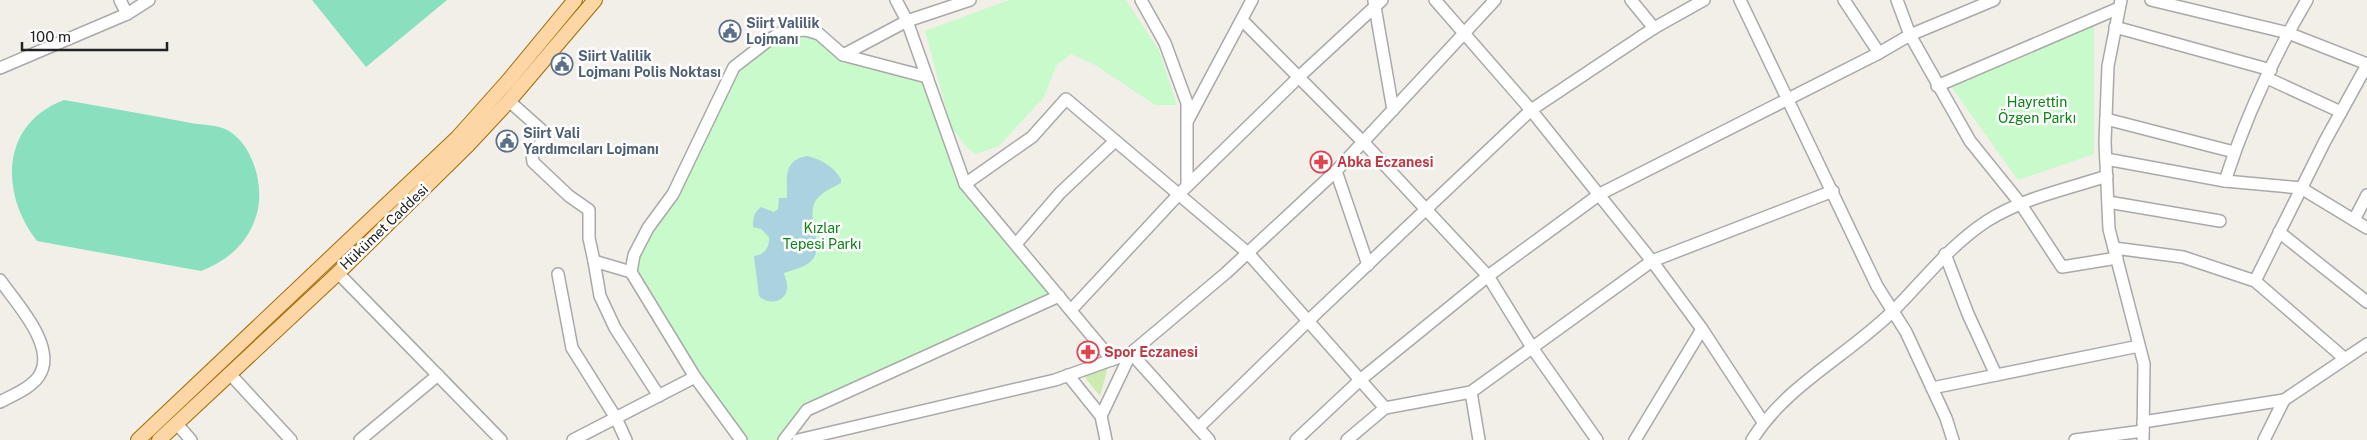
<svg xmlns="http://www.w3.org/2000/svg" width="2367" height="440" font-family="'Public Sans',sans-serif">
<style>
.grass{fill:#cdebb0}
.park{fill:#c8facc}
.pitch{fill:#88e0be}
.water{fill:#aad3df}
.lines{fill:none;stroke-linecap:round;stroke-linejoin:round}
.minor-casing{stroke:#a9a9a9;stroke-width:14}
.major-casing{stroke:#a06b00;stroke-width:16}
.minor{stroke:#fff;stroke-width:11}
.major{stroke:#fcd6a4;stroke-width:14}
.labels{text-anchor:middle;stroke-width:5;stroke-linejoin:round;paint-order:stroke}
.service-label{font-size:14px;font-weight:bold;fill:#4e5e75;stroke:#fff;text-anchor:start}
.park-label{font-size:14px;fill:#0c8416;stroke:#fff}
.health-label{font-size:14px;font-weight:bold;fill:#be3a42;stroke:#fff;text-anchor:start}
.street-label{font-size:14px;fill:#222;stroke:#fff}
</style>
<rect width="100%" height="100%" fill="#f2efe9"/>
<path class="grass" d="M1108,367l-8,29 -17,-21z"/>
<g class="park">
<path d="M1009,0h117l33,50 18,55h-22l-58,-39 -26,-12 -14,11 -13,32 -45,49 -23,8 -9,-6 -16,-21 -26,-96z"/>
<path d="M2094,24v130l-76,26 -68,-95z"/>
<path d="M806,30l37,25 84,22 38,107 94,112 -252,114 -23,30h-43l-110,-168 3,-17 39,-61 61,-127 35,-27z"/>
</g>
<g class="pitch">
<path d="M312,0h135l-81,67z"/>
<path d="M64,100c42,7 85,15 127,23 11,2 29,2 38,8 24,15 34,52 29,78 -7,31 -28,51 -57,62l-164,-30c-37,-47 -37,-117 27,-141z"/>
</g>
<path class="water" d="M807,156c15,4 25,9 34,23v4c-9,5 -18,8 -25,17 -12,19 12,49 -7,63 -7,5 -17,7 -25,10 1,5 4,10 3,16 -2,14 -19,16 -28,7l-5,-40c10,-1 16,-9 15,-19l-8,-8 -8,-2c0,-9 1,-15 8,-20l13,5 4,-3 1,-11h8c0,-20 -4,-38 20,-42z"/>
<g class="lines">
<g class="minor-casing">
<g id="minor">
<path d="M120,0l7,14"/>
<path d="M970,0l-63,21 58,163 147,176"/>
<path d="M1141,0l24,43 22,60v83"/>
<path d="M1435,0l96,110 121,151 50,68 61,93"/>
<path d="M1631,0l23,28"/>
<path d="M1740,0l137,286 29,46 40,86 7,22"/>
<path d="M1844,0l35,53"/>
<path d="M1897,0l13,35 60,106 50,62 42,64 55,-9"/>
<path d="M2121,0l-13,66 -3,76 4,87 35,135 -1,76"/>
<path d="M2151,0l137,33 79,31"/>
<path d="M1374,1l19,109"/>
<path d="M1242,20l125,126 121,130 45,73 64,91"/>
<path d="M2115,27l156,43"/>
<path d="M843,55l64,-34 -11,-21"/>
<path d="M0,68l127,-54 22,-14"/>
<path d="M2267,78l74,34"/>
<path d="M1937,86l182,-78"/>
<path d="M509,101l36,32 -1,6 -12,16 1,7 36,34 20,14v28l5,23"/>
<path d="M2106,119l128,33"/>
<path d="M1188,120l64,-120"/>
<path d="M2106,159l119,22 76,7 66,40"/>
<path d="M1336,171l32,94"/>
<path d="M2225,181c20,-62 49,-125 82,-181"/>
<path d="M965,184l67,-47 34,-38 182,154 137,155"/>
<path d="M2108,202l112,19"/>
<path d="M2354,220l13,-25"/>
<path d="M2279,232l88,70"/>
<path d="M1016,244l44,-51 55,-52"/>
<path d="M2114,248l69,9 72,24 89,77"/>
<path d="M1945,254l23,60 28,61"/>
<path d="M631,272l-37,-11 6,35 15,32 44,68"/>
<path d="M338,273l163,167"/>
<path d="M558,274l14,74 44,70 10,22"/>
<path d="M0,280c16,23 58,67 39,96 -8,12 -26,19 -39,26"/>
<path d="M2255,281l70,-140 42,-76"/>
<path d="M1071,310l108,-116 123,-120 80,-74"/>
<path d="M1131,353l78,87"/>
<path d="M229,373l62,67"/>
<path d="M1068,375l33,41 5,24"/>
<path d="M1932,388l207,-42"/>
<path d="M1471,392l8,48"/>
<path d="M1101,416l30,-63"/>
<path d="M2143,422l141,-22 83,-56"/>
<path d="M177,424l14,16"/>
<path d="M1198,428l110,-107 223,-211 123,-82 50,-28"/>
<path d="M360,440l78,-65"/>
<path d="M573,440l122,-63"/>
<path d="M741,440l-46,-63 -64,-105 3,-17 14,-27 25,-34 61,-127 35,-27 13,-8 24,-2 13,4 24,21 84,22"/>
<path d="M784,440l23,-30 252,-114"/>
<path d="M798,440l257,-60 76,-27 95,-80 110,-102 159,-171"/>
<path d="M1296,440l64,-60 128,-104 112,-82 279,-141 31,-18 84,-35"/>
<path d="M1347,440l38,-32 86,-16 181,-131 181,-70"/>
<path d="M1635,440l67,-111"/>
<path d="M1752,440c34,-55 97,-85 142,-130 30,-30 56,-65 93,-89 36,-23 80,-32 120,-45"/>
<path d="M2075,440l68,-9"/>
<path d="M2264,440l20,-40"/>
</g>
</g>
<g class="major-casing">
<g id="major">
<path d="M138,440l320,-303 50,-56 67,-81"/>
<path d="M159,440l179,-167 130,-128 41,-44 86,-101"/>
</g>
</g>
<use href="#minor" class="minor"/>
<use href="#major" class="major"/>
</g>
<defs>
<g id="civic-ring" transform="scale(1.125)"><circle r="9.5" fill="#fff" stroke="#5c6f8a" stroke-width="1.5"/><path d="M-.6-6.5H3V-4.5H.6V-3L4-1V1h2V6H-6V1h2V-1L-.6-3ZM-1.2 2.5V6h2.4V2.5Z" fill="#5c6f8a"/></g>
<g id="pharmacy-ring" transform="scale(1.125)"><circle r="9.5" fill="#fff" stroke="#e0444e" stroke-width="1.5"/><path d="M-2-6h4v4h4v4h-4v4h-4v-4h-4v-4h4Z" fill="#e0444e"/></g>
</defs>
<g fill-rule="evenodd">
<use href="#civic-ring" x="730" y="31"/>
<use href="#civic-ring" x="562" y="64"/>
<use href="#civic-ring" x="507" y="141"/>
<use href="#pharmacy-ring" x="1321" y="162"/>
<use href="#pharmacy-ring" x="1088" y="352"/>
</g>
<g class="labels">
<g class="service-label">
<text x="746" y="28">Siirt Valilik<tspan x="746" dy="16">Lojmanı</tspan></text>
<text x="578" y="61">Siirt Valilik<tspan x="578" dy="16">Lojmanı Polis Noktası</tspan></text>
<text x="523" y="138">Siirt Vali<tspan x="523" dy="16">Yardımcıları Lojmanı</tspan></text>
</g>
<g class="park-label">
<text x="2037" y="107">Hayrettin<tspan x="2037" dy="16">Özgen Parkı</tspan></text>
<text x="822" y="233">Kızlar<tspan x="822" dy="16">Tepesi Parkı</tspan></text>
</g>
<g class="health-label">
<text x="1337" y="167">Abka Eczanesi</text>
<text x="1104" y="357">Spor Eczanesi</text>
</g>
<g class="street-label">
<text transform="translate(384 227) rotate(-44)" y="5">Hükümet Caddesi</text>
</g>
</g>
<path d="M22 42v8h145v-8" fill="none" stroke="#222222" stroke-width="2.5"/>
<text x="30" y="42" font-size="15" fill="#222222" stroke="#ffffff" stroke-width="4" paint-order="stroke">100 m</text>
</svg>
